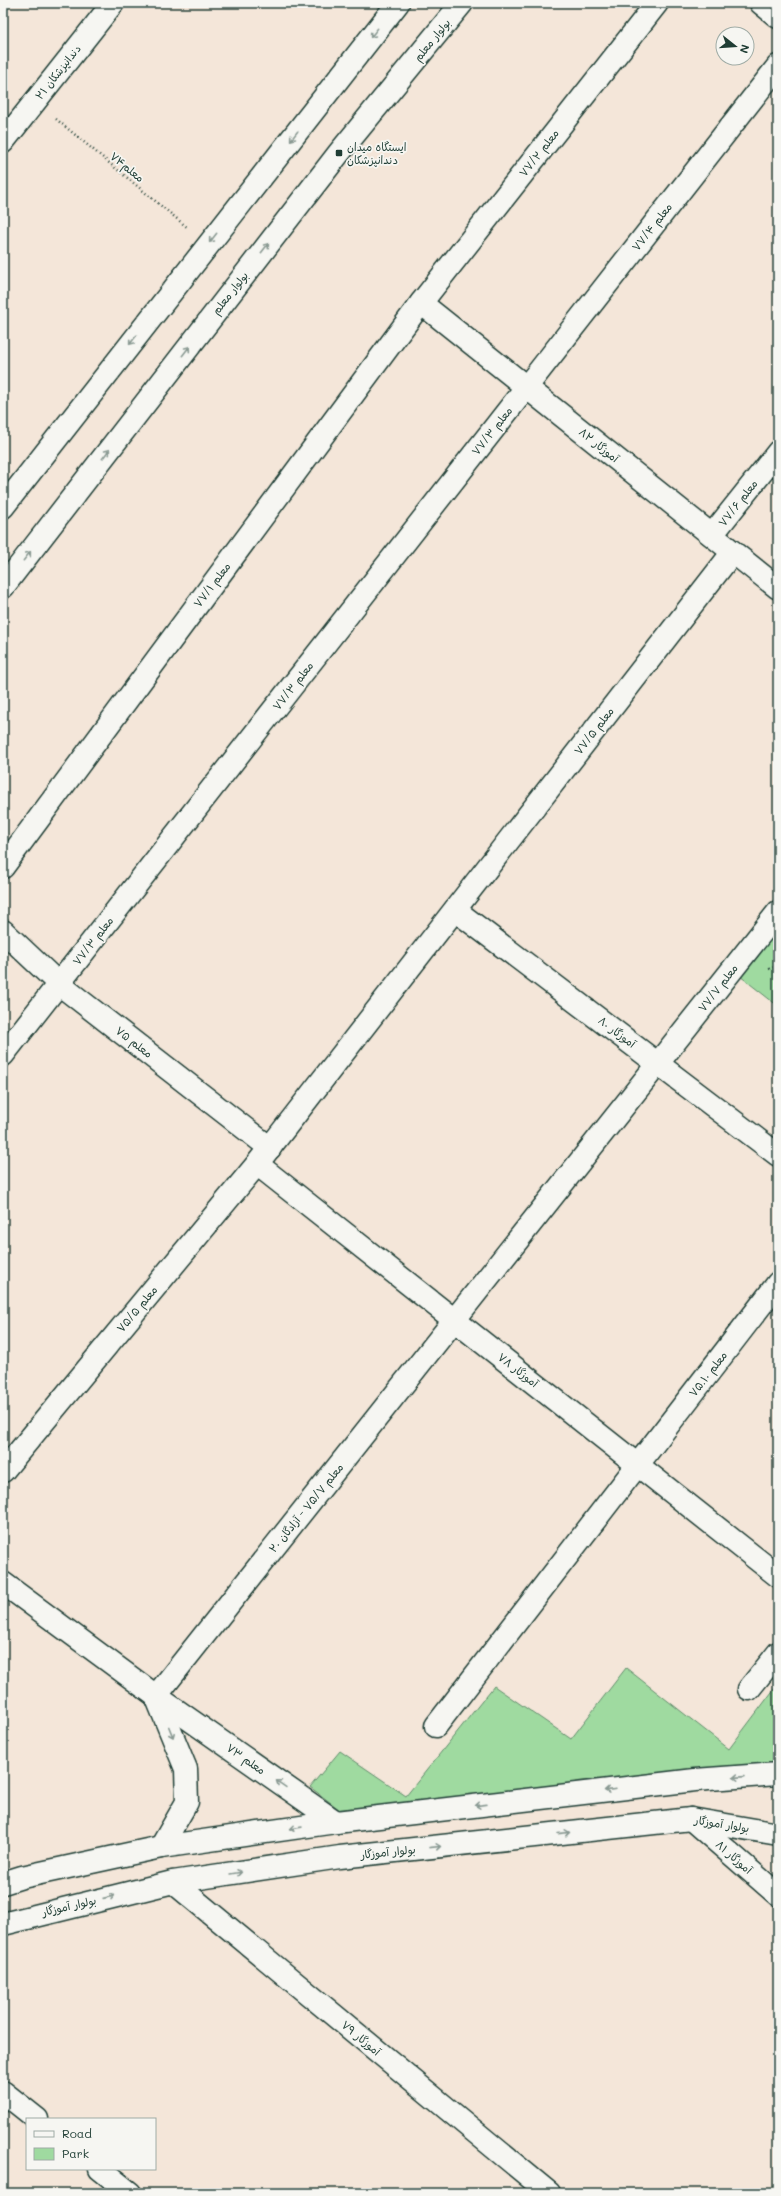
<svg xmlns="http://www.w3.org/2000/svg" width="781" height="2196" font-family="Mali,'Playpen Sans Arabic',sans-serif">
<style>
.park{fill:#9fdaa0;stroke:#5f8c6a}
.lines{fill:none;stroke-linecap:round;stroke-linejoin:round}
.street-casing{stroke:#1f3d34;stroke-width:25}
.secondary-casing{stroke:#1f3d34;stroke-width:25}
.primary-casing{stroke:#1f3d34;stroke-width:25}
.path{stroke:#1f3d34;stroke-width:2.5;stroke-dasharray:1 3;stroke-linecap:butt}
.street{stroke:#f6f6f2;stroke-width:22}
.secondary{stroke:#f6f6f2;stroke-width:22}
.primary{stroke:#f6f6f2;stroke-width:22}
.oneway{stroke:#8a9a93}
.poi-dot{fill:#1f3d34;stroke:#f6f6f2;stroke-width:1.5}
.labels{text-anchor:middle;stroke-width:3.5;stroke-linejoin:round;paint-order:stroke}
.street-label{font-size:11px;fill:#1f3d34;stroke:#f6f6f2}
.poi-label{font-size:11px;fill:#1f3d34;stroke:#f6f6f2;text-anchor:start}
</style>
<rect width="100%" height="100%" fill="#f4e6d9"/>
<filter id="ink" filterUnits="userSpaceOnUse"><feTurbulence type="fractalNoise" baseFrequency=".025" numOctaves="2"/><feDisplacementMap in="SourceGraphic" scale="8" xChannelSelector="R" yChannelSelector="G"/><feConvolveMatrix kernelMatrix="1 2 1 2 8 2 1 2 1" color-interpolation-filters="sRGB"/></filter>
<g filter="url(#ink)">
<g class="park">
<path d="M778,927v79l-38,-30z"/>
<path d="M626,1668l103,81 49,-65v82l-434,47 -34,-26 30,-36 66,45 88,-110 77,53z"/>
</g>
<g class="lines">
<g class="street-casing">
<g id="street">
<path d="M761,3l17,14"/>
<path d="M3,142l110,-139"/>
<path d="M421,303l357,285"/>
<path d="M712,535l66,-83"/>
<path d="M3,867l418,-564 236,-300"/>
<path d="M455,910l323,245"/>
<path d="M3,931l56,53 211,164"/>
<path d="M3,1055l775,-989"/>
<path d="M257,1164l521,412"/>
<path d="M3,1471l254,-307 476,-612"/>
<path d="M3,1583l153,113 180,126"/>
<path d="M749,1689l29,-36"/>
<path d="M156,1696l622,-784"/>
<path d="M156,1696l30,73 1,33 -26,45"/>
<path d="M436,1726l342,-443"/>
<path d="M691,1819l87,76"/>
<path d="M173,1882l376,311"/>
<path d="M3,2092l34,27"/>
<path d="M100,2169l30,24"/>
</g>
</g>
<g class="secondary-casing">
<g id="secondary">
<path d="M3,1883l19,-6 139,-30 175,-25 359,-42 83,-6"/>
<path d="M3,1924l170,-42 167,-25 351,-38 87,15"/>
</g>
</g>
<g class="primary-casing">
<g id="primary">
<path d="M3,507l395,-504"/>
<path d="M3,587l336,-434 123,-150"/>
</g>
</g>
<g class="path">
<path d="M56,119l132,109"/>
<path d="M769,969l9,-3"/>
</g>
<use href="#street" class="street"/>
<use href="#secondary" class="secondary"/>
<use href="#primary" class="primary"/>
</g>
<defs><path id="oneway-shaft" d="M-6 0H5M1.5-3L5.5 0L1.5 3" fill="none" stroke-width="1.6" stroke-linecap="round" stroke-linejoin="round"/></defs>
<g class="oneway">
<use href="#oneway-shaft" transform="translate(374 33) rotate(128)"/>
<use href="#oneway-shaft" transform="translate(294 136) rotate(128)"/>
<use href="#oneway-shaft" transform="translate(213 238) rotate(128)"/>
<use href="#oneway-shaft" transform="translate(265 248) rotate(-52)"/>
<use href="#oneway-shaft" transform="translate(133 340) rotate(128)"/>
<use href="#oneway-shaft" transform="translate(186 351) rotate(-52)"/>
<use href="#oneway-shaft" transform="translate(106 454) rotate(-52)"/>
<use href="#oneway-shaft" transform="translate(27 556) rotate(-52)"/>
<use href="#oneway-shaft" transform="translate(171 1732) rotate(68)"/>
<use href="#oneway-shaft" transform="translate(739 1777) rotate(176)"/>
<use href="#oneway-shaft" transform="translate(281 1784) rotate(-145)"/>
<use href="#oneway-shaft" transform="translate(610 1790) rotate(173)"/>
<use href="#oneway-shaft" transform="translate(481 1805) rotate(173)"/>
<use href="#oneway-shaft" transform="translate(296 1828) rotate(172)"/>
<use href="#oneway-shaft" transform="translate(564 1833) rotate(-6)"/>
<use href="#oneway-shaft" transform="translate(435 1847) rotate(-6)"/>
<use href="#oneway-shaft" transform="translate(236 1873) rotate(-9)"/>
<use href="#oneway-shaft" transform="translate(109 1897) rotate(-13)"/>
</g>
</g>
<rect class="poi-dot" x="335" y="149" width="8" height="8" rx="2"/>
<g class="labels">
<g class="street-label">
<text transform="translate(432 40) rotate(-51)" y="4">بولوار معلم</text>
<text transform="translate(58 72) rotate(-52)" y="4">دندانپزشکان ۲۱</text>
<text transform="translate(539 153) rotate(-52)" y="4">معلم ۷۷/۲</text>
<text transform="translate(127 167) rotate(39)" y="4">معلم۷۴</text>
<text transform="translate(652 227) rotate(-52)" y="4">معلم ۷۷/۴</text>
<text transform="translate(230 293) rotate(-52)" y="4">بولوار معلم</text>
<text transform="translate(492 431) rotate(-52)" y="4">معلم ۷۷/۳</text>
<text transform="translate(599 445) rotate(39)" y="4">آموزگار ۸۲</text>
<text transform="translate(738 503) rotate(-52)" y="4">معلم ۷۷/۶</text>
<text transform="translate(212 585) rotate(-53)" y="4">معلم ۷۷/۱</text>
<text transform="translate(293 686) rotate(-52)" y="4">معلم ۷۷/۳</text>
<text transform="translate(594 731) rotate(-52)" y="4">معلم ۷۷/۵</text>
<text transform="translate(93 941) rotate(-52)" y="4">معلم ۷۷/۳</text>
<text transform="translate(718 988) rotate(-52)" y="4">معلم ۷۷/۷</text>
<text transform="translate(617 1032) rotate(37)" y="4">آموزگار ۸۰</text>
<text transform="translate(134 1042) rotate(38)" y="4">معلم ۷۵</text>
<text transform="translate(137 1309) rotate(-50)" y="4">معلم ۷۵/۵</text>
<text transform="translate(518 1370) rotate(38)" y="4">آموزگار ۷۸</text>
<text transform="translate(708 1374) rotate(-52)" y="4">معلم ۷۵.۱۰</text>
<text transform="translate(306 1508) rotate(-51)" y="4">معلم ۷۵/۷ - آزادگان ۲۰</text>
<text transform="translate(246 1759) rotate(35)" y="4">معلم ۷۳</text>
<text transform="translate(722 1824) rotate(9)" y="4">بولوار آموزگار</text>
<text transform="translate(388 1852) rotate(-6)" y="4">بولوار آموزگار</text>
<text transform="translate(734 1857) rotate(41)" y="4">۸۱ آموزگار</text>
<text transform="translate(69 1906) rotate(-13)" y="4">بولوار آموزگار</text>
<text transform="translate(361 2038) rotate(40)" y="4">۷۹ آموزگار</text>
</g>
<g class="poi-label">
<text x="347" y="151">ایستگاه میدان<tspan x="347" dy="13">دندانپزشکان</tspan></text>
</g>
</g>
<rect width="781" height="2196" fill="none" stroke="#f6f6f2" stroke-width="16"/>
<rect x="8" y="8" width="765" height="2180" fill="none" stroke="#1f3d34" stroke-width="1.5" filter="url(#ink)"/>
<rect x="26" y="2118" width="130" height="52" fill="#f6f6f2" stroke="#a0aca6"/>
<rect x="34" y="2131" width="20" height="6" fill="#f6f6f2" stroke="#a0aca6"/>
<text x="62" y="2138" font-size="12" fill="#1f3d34">Road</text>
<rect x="34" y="2148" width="20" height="12" fill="#9fdaa0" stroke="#a0aca6"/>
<text x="62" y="2158" font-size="12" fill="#1f3d34">Park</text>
<g transform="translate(735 46) rotate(107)"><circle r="19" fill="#f6f6f2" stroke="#a0aca6"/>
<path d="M0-3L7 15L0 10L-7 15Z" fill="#1f3d34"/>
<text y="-6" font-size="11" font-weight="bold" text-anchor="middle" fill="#1f3d34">N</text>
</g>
</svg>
